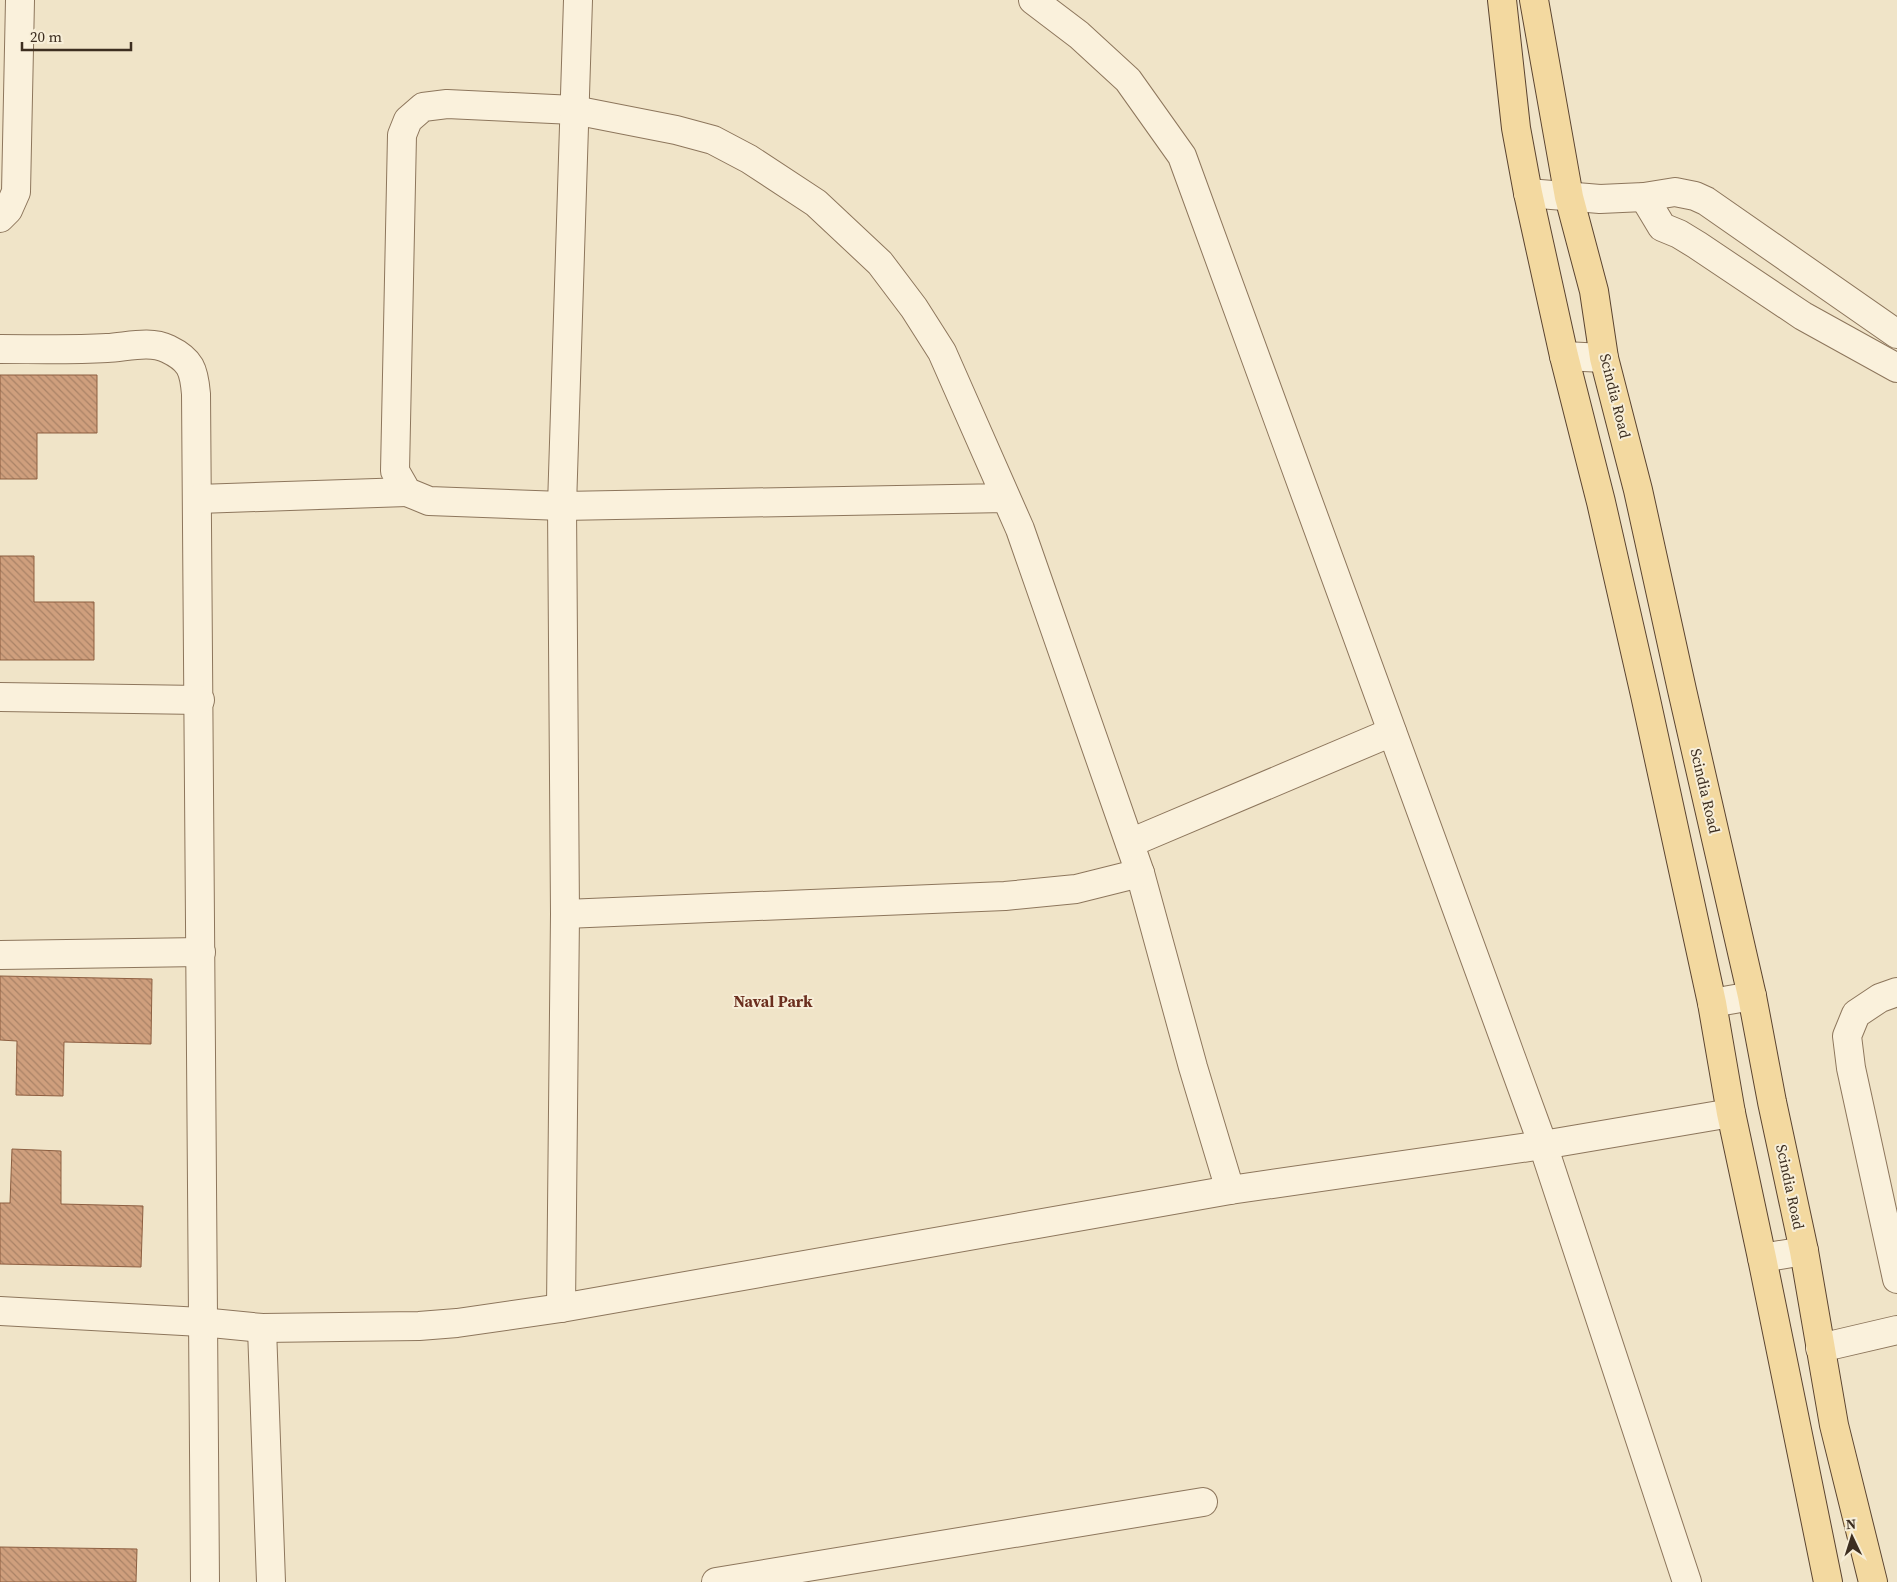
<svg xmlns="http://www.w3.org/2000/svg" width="1897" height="1582" font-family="'Source Serif 4',serif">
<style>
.building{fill:url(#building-back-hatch);stroke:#8d5f41}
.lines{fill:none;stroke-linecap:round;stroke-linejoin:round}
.minor-casing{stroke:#8d765c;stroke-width:30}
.major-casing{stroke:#5b4430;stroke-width:30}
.minor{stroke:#faf1dc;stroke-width:28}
.major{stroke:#f3d9a0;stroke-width:28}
.labels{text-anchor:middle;stroke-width:4;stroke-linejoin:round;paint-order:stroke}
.street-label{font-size:15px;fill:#3d2e20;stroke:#f7eed8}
.neighbourhood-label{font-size:16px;font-weight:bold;fill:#6b2e1e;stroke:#f7eed8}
</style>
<defs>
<pattern id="building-back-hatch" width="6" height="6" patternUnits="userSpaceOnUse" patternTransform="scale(1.25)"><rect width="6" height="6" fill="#cf9f7d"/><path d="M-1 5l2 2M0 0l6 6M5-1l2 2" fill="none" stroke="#a98266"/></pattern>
</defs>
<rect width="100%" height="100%" fill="#f0e4c8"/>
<g class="building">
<path d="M0,375h97v58h-60v46h-37z"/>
<path d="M0,556h34v46h60v58h-94z"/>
<path d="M0,976l152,3 -1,65 -87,-2 -1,54 -47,-1 1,-54 -17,-1z"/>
<path d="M12,1149l49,2v53l82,2 -2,61 -141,-3v-61h10z"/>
<path d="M0,1547l137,2 -1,33h-136z"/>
</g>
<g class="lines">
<g class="minor-casing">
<g id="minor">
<path d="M1033,0l46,35 49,45 54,76 361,989 144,437"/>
<path d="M1528,193l72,6 44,-2 31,-5 20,4 11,5 191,133"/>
<path d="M1644,197l18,30 17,7 18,11 106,71 94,52"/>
<path d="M0,218l8,-8 8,-18 4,-192"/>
<path d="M0,349c36,0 72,1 107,-1 20,-1 43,-8 61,1 23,11 26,21 28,45 6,396 3,792 9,1188"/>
<path d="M1564,356l40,2"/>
<path d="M1006,498l-444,8 -133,-5 -22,-9 -12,-21 7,-336 6,-15 15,-13 24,-3 127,6 102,20 37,10 36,19 67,44 64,60 34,45 28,44 78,177 120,344 53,194 37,123"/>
<path d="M198,499l209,-7"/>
<path d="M0,697l200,3"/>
<path d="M1130,843l262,-111"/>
<path d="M565,914l440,-18 71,-7 64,-16"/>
<path d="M0,955l201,-3"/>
<path d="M1897,992l-17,6 -24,16 -9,22 4,32 46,211"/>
<path d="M1712,1003l40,-7"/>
<path d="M1762,1258l42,-7"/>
<path d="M561,1308l4,-394 -3,-408 16,-506"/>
<path d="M0,1311l201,11 61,6 157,-2 38,-3 104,-15 669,-118 313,-45 188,-32"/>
<path d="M262,1328l9,254"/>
<path d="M1820,1348l77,-18"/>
<path d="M716,1582l487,-80"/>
</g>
</g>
<g class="major-casing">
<g id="major">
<path d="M1502,0l14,128 12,65 36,163 37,146 44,193 67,308 19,110 31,145 66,324"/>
<path d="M1534,0l35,197 25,94 10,67 34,132 44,200 70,306 20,106 32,149 30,174 39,157"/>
</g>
</g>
<use href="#minor" class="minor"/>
<use href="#major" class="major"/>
</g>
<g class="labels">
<g class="street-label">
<text transform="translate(1615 396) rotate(76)" y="5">Scindia Road</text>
<text transform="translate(1705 791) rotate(77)" y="5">Scindia Road</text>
<text transform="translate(1790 1187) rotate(78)" y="5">Scindia Road</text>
</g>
<g class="neighbourhood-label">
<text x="773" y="1007">Naval Park</text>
</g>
</g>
<g transform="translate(1852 1537) rotate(356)" stroke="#f7eed8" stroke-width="4" paint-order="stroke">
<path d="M0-4L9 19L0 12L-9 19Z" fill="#3d2e20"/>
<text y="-8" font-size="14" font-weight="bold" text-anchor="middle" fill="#3d2e20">N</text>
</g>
<path d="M22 42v8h109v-8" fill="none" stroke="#3d2e20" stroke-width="2.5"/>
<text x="30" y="42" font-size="15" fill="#3d2e20" stroke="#f7eed8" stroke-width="4" paint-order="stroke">20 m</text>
</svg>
